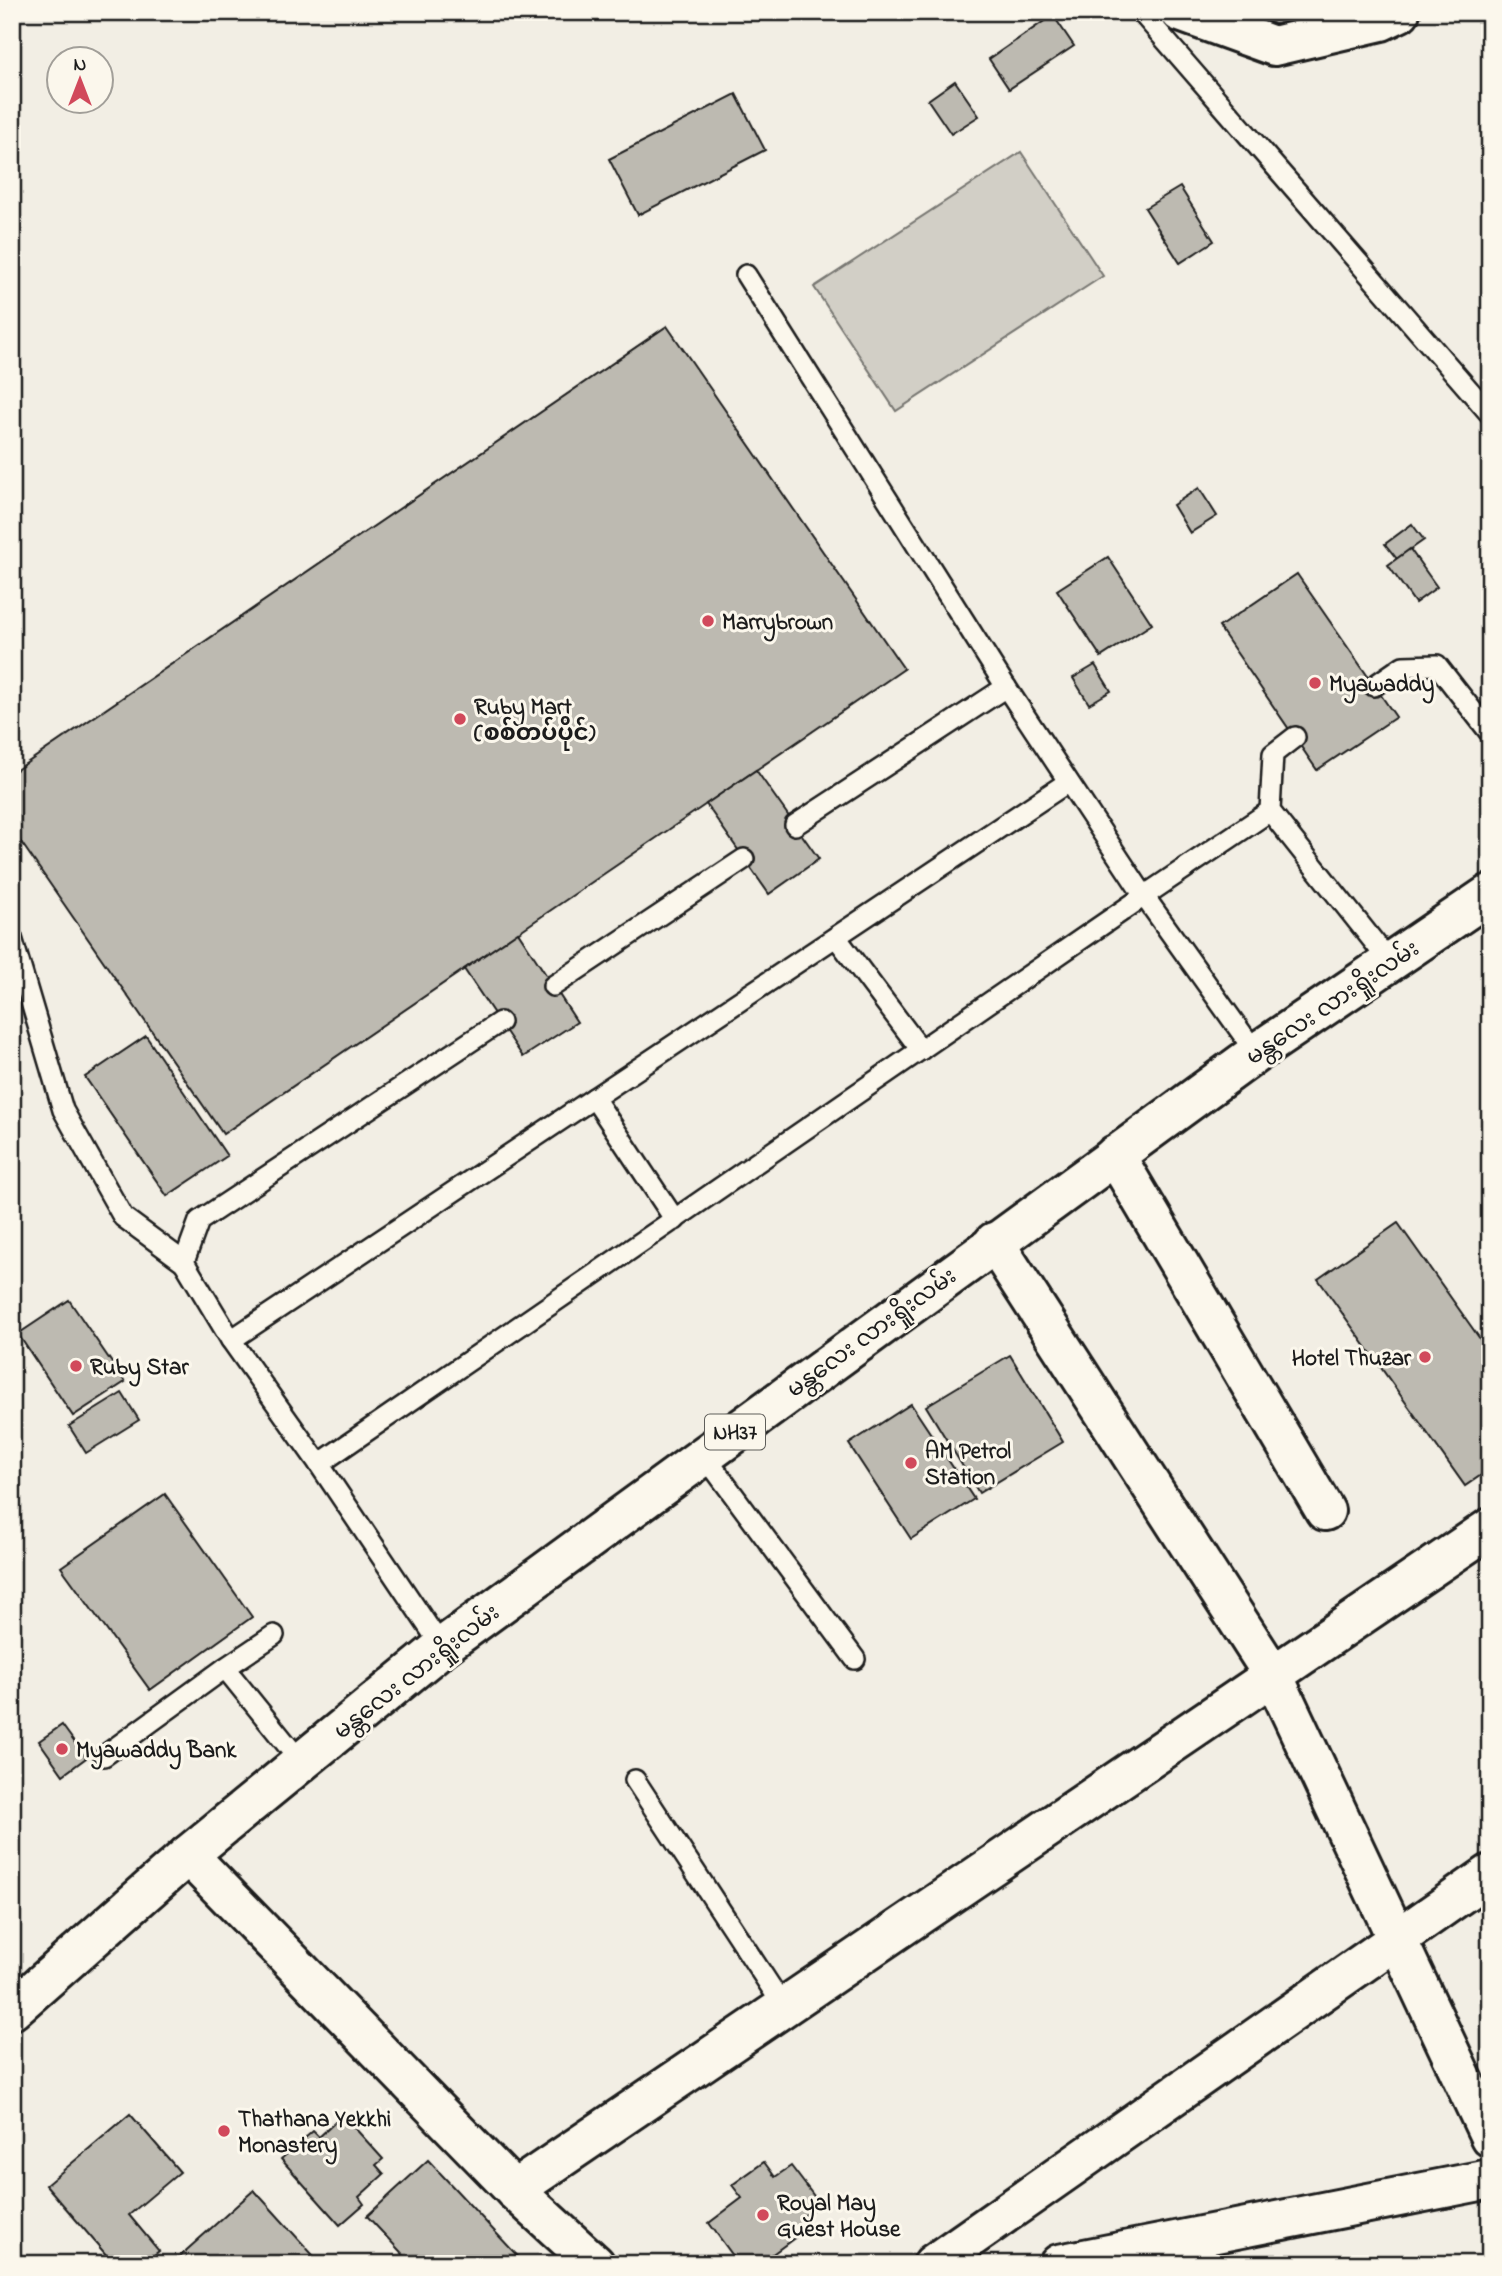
<svg xmlns="http://www.w3.org/2000/svg" width="1502" height="2276" font-family="'Indie Flower','Noto Sans Myanmar',sans-serif">
<style>
.green{fill:#d2cfc6;stroke:#777671;stroke-width:2}
.building{fill:#bdbab1;stroke:#1c1c1c;stroke-width:2}
.lines{fill:none;stroke-linecap:round;stroke-linejoin:round}
.lane-casing{stroke:#1c1c1c;stroke-width:24}
.street-casing{stroke:#1c1c1c;stroke-width:44}
.highway-casing{stroke:#1c1c1c;stroke-width:44}
.lane{stroke:#fbf7ec;stroke-width:19}
.street{stroke:#fbf7ec;stroke-width:38}
.highway{stroke:#fbf7ec;stroke-width:38}
.poi-dot{fill:#d1495b;stroke:#fbf7ec;stroke-width:2.5}
.labels{text-anchor:middle;stroke-width:6;stroke-linejoin:round;paint-order:stroke}
.shield{fill:#fbf7ec;stroke:#5f5e5a;stroke-width:2}
.shield-label{font-size:21px;font-weight:bold;fill:#1c1c1c}
.poi-label{font-size:23px;font-weight:bold;fill:#1c1c1c;stroke:#fbf7ec;text-anchor:start}
.street-label{font-size:23px;fill:#1c1c1c;stroke:#fbf7ec}
</style>
<rect width="100%" height="100%" fill="#f2eee4"/>
<filter id="ink" filterUnits="userSpaceOnUse"><feTurbulence type="fractalNoise" baseFrequency=".0143" numOctaves="2"/><feDisplacementMap in="SourceGraphic" scale="14" xChannelSelector="R" yChannelSelector="G"/><feConvolveMatrix kernelMatrix="1 2 1 2 8 2 1 2 1" color-interpolation-filters="sRGB"/></filter>
<g filter="url(#ink)">
<path class="green" d="M1021,152l82,124 -207,135 -82,-124z"/>
<g class="building">
<path d="M1053,15l21,31 -65,43 -20,-30z"/>
<path d="M955,81l24,35 -28,18 -23,-34z"/>
<path d="M736,94l29,56 -127,65 -29,-56z"/>
<path d="M1180,187l34,54 -34,22 -35,-55z"/>
<path d="M667,326l237,343 -681,465 -211,-305v-56z"/>
<path d="M1199,488l18,28 -27,17 -17,-28z"/>
<path d="M1412,524l12,16 -27,19 -12,-15z"/>
<path d="M1410,549l27,38 -22,16 -27,-38z"/>
<path d="M1108,557l44,67 -51,33 -44,-67z"/>
<path d="M1297,574l99,143 -79,53 -98,-143z"/>
<path d="M1095,665l16,26 -22,13 -16,-26z"/>
<path d="M756,770l63,89 -50,35 -63,-90z"/>
<path d="M518,932l59,90 -54,35 -59,-88z"/>
<path d="M146,1036l81,120 -60,40 -82,-119z"/>
<path d="M1398,1223l92,130v116l-25,17 -147,-207z"/>
<path d="M69,1300l56,82 -52,34 -55,-82z"/>
<path d="M1010,1355l53,87 -84,51 -53,-87z"/>
<path d="M122,1393l17,27 -53,33 -17,-27z"/>
<path d="M911,1404l63,95 -63,40 -62,-95z"/>
<path d="M165,1494l87,123 -102,73 -89,-123z"/>
<path d="M62,1725l24,33 -23,17 -24,-34z"/>
<path d="M130,2114l50,58 -51,43 30,36 -16,13h-29l-68,-79z"/>
<path d="M343,2115l40,44 -7,6 8,9 -25,23 5,7 -24,21 -59,-66 32,-28 6,6z"/>
<path d="M428,2160l97,104h-113l-45,-48z"/>
<path d="M764,2162l11,15 16,-11 29,38 -19,14 7,10 -49,36h-20l-30,-41 33,-25 -10,-13z"/>
<path d="M254,2190l67,74h-150z"/>
</g>
<g class="lines">
<g class="lane-casing">
<g id="lane">
<path d="M1141,12l349,402"/>
<path d="M746,275l260,412 138,209 126,-85"/>
<path d="M1374,686l29,-20 34,-1 53,68"/>
<path d="M1295,737l-22,17 -3,57 120,151"/>
<path d="M795,825l211,-138"/>
<path d="M836,937l85,113"/>
<path d="M12,938l51,172 60,107 61,45"/>
<path d="M553,986l191,-127"/>
<path d="M594,1098l81,122"/>
<path d="M231,1340l837,-558"/>
<path d="M704,1455l151,204"/>
<path d="M319,1464l-88,-124 -47,-78 15,-41 301,-199"/>
<path d="M442,1647l-123,-183 825,-568 112,157"/>
<path d="M225,1668l49,-33"/>
<path d="M104,1756l121,-88 75,93"/>
<path d="M635,1780l149,227"/>
</g>
</g>
<g class="street-casing">
<g id="street">
<path d="M1180,12l94,34 107,-25 19,-9"/>
<path d="M1115,1155l210,356"/>
<path d="M994,1242l279,433 217,462"/>
<path d="M188,1855l326,335 81,74"/>
<path d="M514,2190l976,-662"/>
<path d="M933,2264l557,-390"/>
<path d="M1059,2264l431,-85"/>
</g>
</g>
<g class="highway-casing">
<path id="highway" d="M12,2010l176,-155 254,-208 814,-594 234,-159"/>
</g>
<use href="#lane" class="lane"/>
<use href="#street" class="street"/>
<use href="#highway" class="highway"/>
</g>
</g>
<g class="poi-dot">
<circle cx="708" cy="621" r="7"/>
<circle cx="1315" cy="683" r="7"/>
<circle cx="460" cy="719" r="7"/>
<circle cx="1425" cy="1357" r="7"/>
<circle cx="76" cy="1366" r="7"/>
<circle cx="911" cy="1463" r="7"/>
<circle cx="62" cy="1749" r="7"/>
<circle cx="224" cy="2131" r="7"/>
<circle cx="763" cy="2215" r="7"/>
</g>
<g class="labels">
<rect class="shield" x="705" y="1414.5" width="60" height="35" rx="5"/>
<g class="shield-label">
<text x="735" y="1439">NH37</text>
</g>
<g class="poi-label">
<text x="722" y="629">Marrybrown</text>
<text x="1329" y="691">Myawaddy</text>
<text x="474" y="714">Ruby Mart<tspan x="474" dy="26">(စစ်တပ်ပိုင်)</tspan></text>
<text x="1411" y="1365" text-anchor="end">Hotel Thuzar</text>
<text x="90" y="1374">Ruby Star</text>
<text x="925" y="1458">AM Petrol<tspan x="925" dy="26">Station</tspan></text>
<text x="76" y="1757">Myawaddy Bank</text>
<text x="238" y="2126">Thathana Yekkhi<tspan x="238" dy="26">Monastery</tspan></text>
<text x="777" y="2210">Royal May<tspan x="777" dy="26">Guest House</tspan></text>
</g>
<g class="street-label">
<text transform="translate(1332 1002) rotate(-34)" y="8">မန္တလေး လားရှိုးလမ်း</text>
<text transform="translate(871 1332) rotate(-36)" y="8">မန္တလေး လားရှိုးလမ်း</text>
<text transform="translate(416 1671) rotate(-38)" y="8">မန္တလေး လားရှိုးလမ်း</text>
</g>
</g>
<rect width="1502" height="2276" fill="none" stroke="#fbf7ec" stroke-width="42"/>
<rect x="21" y="21" width="1460" height="2234" fill="none" stroke="#1c1c1c" stroke-width="2.5" filter="url(#ink)"/>
<g transform="translate(80 80)"><circle r="33" fill="#fbf7ec" stroke="#a29f99" stroke-width="2"/>
<path d="M0-5L12 26L0 18L-12 26Z" fill="#d1495b"/>
<text y="-10" font-size="19" font-weight="bold" text-anchor="middle" fill="#1c1c1c">N</text>
</g>
</svg>
